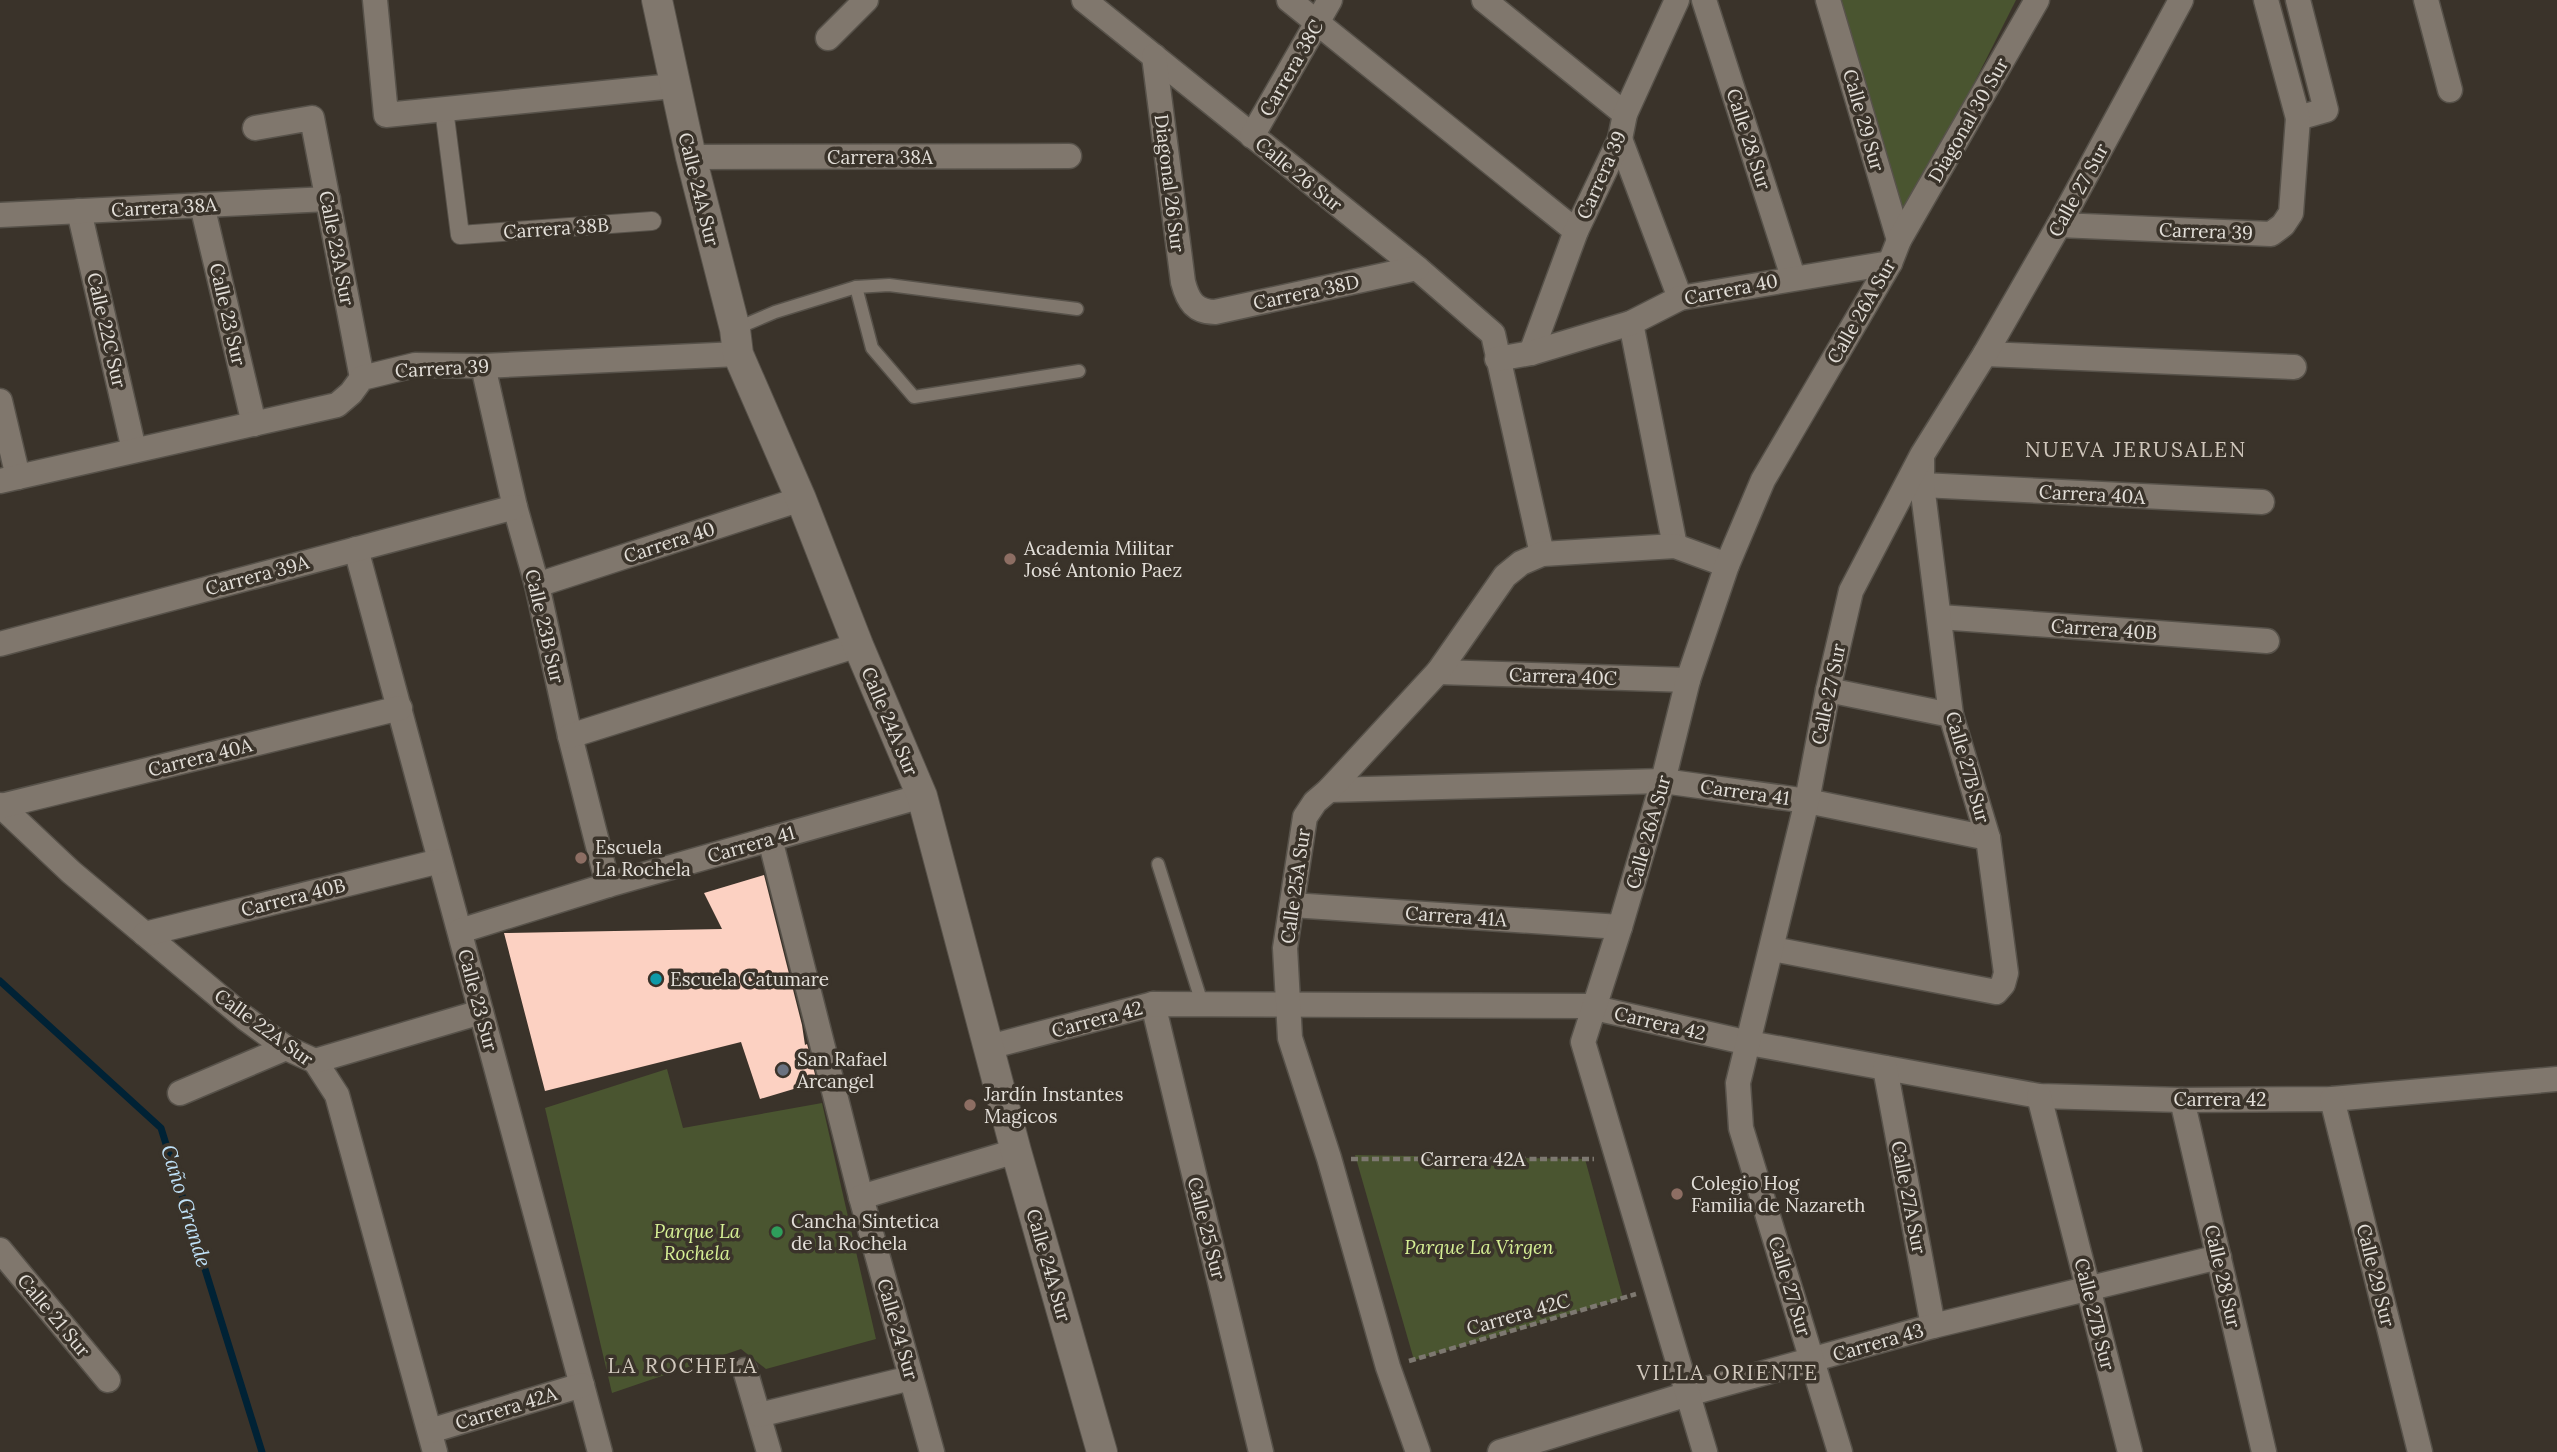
<svg xmlns="http://www.w3.org/2000/svg" width="2557" height="1452" font-family="Lora,serif">
<style>
.green{fill:#4a5530}
.lines{fill:none;stroke-linecap:round;stroke-linejoin:round}
.stream{stroke:#002235;stroke-width:7}
.building{fill:#fcd1c2}
.service-casing{stroke:#57524a;stroke-width:15}
.pedestrian-casing{stroke:#57524a;stroke-width:20}
.minor-casing{stroke:#57524a;stroke-width:27}
.tertiary-casing{stroke:#57524a;stroke-width:32}
.path{stroke:#7d7870;stroke-width:4.5;stroke-dasharray:7 3.5;stroke-linecap:butt}
.service{stroke:#80776d;stroke-width:12}
.pedestrian{stroke:#80776d;stroke-width:18}
.minor{stroke:#80776d;stroke-width:24}
.tertiary{stroke:#80776d;stroke-width:30}
.education-dot{fill:#8d6e63;stroke:#3a332a;stroke-width:2.5}
.culture-dot{fill:#0f9aa8;stroke:#3a332a;stroke-width:2.5}
.worship-dot{fill:#6b7280;stroke:#3a332a;stroke-width:2.5}
.leisure-dot{fill:#2e9e5b;stroke:#3a332a;stroke-width:2.5}
.labels{text-anchor:middle;stroke-width:7;stroke-linejoin:round;paint-order:stroke}
.street-label{font-size:19px;fill:#e3dfd9;stroke:#3a332a}
.poi-label{font-size:19px;fill:#e3dfd9;stroke:#3a332a;text-anchor:start}
.park-label{font-size:19px;font-style:italic;fill:#d6f095;stroke:#3a332a}
.neighbourhood-label{font-size:21px;letter-spacing:2px;fill:#d0c7bc;stroke:#3a332a}
.water-label{font-size:21px;font-style:italic;fill:#bfe1f8;stroke:#3a332a}
</style>
<rect width="100%" height="100%" fill="#3a332a"/>
<g class="green">
<path d="M1840,0h176l-111,220z"/>
<path d="M667,1069l16,59 139,-25 54,236 -110,30 -25,-20 -129,44 -67,-285z"/>
<path d="M1355,1155l230,4 38,139 -209,62z"/>
</g>
<g class="lines">
<path class="stream" d="M0,981l161,147 101,324"/>
</g>
<path class="building" d="M764,875l38,150 3,20 2,-1 10,38 -57,17 -19,-57 -196,49 -41,-158 218,-4 -18,-36z"/>
<g class="lines">
<g class="service-casing">
<g id="service">
<path d="M856,287l16,61 42,49 165,-26"/>
<path d="M735,329l40,-17 81,-25 33,-2 188,24"/>
<path d="M1158,864l44,139"/>
</g>
</g>
<g class="pedestrian-casing">
<path id="pedestrian" d="M444,109l16,126 192,-14"/>
</g>
<g class="minor-casing">
<g id="minor">
<path d="M375,0l11,115 287,-29"/>
<path d="M1084,0l333,268 76,66 49,220"/>
<path d="M1289,0l287,231"/>
<path d="M1484,0l141,114"/>
<path d="M1704,0l89,277"/>
<path d="M1828,0l71,240"/>
<path d="M2426,0l24,90"/>
<path d="M828,38l38,-38"/>
<path d="M1154,56l29,226c5,19 12,30 32,30l202,-44"/>
<path d="M2298,118l28,-8 -28,-110"/>
<path d="M255,128l57,-10 50,260"/>
<path d="M1252,136l78,-136"/>
<path d="M1620,139l60,159"/>
<path d="M691,157l378,-1"/>
<path d="M202,205l52,219"/>
<path d="M79,211l55,239"/>
<path d="M0,215l328,-16"/>
<path d="M2059,225l212,9 12,-9 8,-12 7,-95 -32,-118"/>
<path d="M1631,323l44,223"/>
<path d="M1531,353l45,-122 44,-92 5,-25 52,-114"/>
<path d="M1985,354l309,13"/>
<path d="M1497,359l34,-6 100,-30 49,-25 210,-35"/>
<path d="M483,366l32,141 22,78 33,151 38,149"/>
<path d="M0,401l18,76"/>
<path d="M0,481l337,-76 14,-12 11,-15 53,-13 68,1 255,-12"/>
<path d="M1922,485l340,17"/>
<path d="M356,549l244,903"/>
<path d="M537,585l264,-86"/>
<path d="M1940,617l327,24"/>
<path d="M0,644l515,-137"/>
<path d="M1438,672l250,8"/>
<path d="M1828,690l123,25"/>
<path d="M570,736l288,-91"/>
<path d="M1329,790l334,-9 144,20 181,37"/>
<path d="M0,805l71,67 174,146 41,30 29,13 22,34 98,357"/>
<path d="M1,806l399,-98"/>
<path d="M770,839l91,358 71,255"/>
<path d="M1292,905l328,22"/>
<path d="M460,931l148,-46 314,-89"/>
<path d="M145,934l295,-73"/>
<path d="M1773,949l223,43 7,-8 3,-11 -18,-135 -37,-123 -29,-230v-26"/>
<path d="M1153,1004l108,448"/>
<path d="M989,1047l164,-43 433,2 163,37 290,53 143,4 150,-1 225,-20"/>
<path d="M315,1061l166,-49"/>
<path d="M1885,1068l48,258"/>
<path d="M180,1093l106,-45"/>
<path d="M2039,1096l91,356"/>
<path d="M2332,1099l88,353"/>
<path d="M2182,1100l82,352"/>
<path d="M861,1197l155,-46"/>
<path d="M0,1250l108,130"/>
<path d="M745,1370l24,82"/>
<path d="M759,1415l152,-37"/>
<path d="M430,1431l152,-46"/>
<path d="M1418,1452l-30,-85 -59,-209 -39,-120 -5,-90 20,-131 10,-15 14,-12 109,-118 67,-96 16,-13 21,-9 133,-8 52,19"/>
<path d="M1500,1452l188,-58 245,-68 286,-69"/>
<path d="M1705,1452l-122,-410 37,-115 43,-146 25,-101 39,-115 36,-85 127,-217 9,-23 138,-240"/>
<path d="M1840,1452l-99,-324 -3,-45 69,-282 21,-111 23,-99 71,-136 63,-101 74,-129 122,-225"/>
</g>
</g>
<g class="tertiary-casing">
<path id="tertiary" d="M657,0l34,157 44,172 3,25 63,145 57,146 64,151 94,355 86,301"/>
</g>
<g class="path">
<path d="M1351,1159h243"/>
<path d="M1409,1361l227,-67"/>
</g>
<use href="#service" class="service"/>
<use href="#pedestrian" class="pedestrian"/>
<use href="#minor" class="minor"/>
<use href="#tertiary" class="tertiary"/>
</g>
<g class="education-dot">
<circle cx="1010" cy="559" r="7"/>
<circle cx="581" cy="858" r="7"/>
<circle cx="970" cy="1105" r="7"/>
<circle cx="1677" cy="1194" r="7"/>
</g>
<circle class="culture-dot" cx="656" cy="979" r="7"/>
<circle class="worship-dot" cx="783" cy="1070" r="7"/>
<circle class="leisure-dot" cx="777" cy="1232" r="7"/>
<g class="labels">
<g class="street-label">
<text transform="translate(1291 68) rotate(-60)" y="7">Carrera 38C</text>
<text transform="translate(1864 120) rotate(74)" y="7">Calle 29 Sur</text>
<text transform="translate(1968 120) rotate(-60)" y="7">Diagonal 30 Sur</text>
<text transform="translate(1749 139) rotate(72)" y="7">Calle 28 Sur</text>
<text x="880" y="164">Carrera 38A</text>
<text transform="translate(1299 174) rotate(39)" y="7">Calle 26 Sur</text>
<text transform="translate(1601 175) rotate(-66)" y="7">Carrera 39</text>
<text transform="translate(1170 183) rotate(83)" y="7">Diagonal 26 Sur</text>
<text transform="translate(699 189) rotate(76)" y="7">Calle 24A Sur</text>
<text transform="translate(2078 190) rotate(-61)" y="7">Calle 27 Sur</text>
<text transform="translate(164 207) rotate(-3)" y="7">Carrera 38A</text>
<text transform="translate(556 228) rotate(-4)" y="7">Carrera 38B</text>
<text transform="translate(2206 231) rotate(2)" y="7">Carrera 39</text>
<text transform="translate(337 248) rotate(79)" y="7">Calle 23A Sur</text>
<text transform="translate(1731 289) rotate(-11)" y="7">Carrera 40</text>
<text transform="translate(1306 292) rotate(-12)" y="7">Carrera 38D</text>
<text transform="translate(1861 311) rotate(-60)" y="7">Calle 26A Sur</text>
<text transform="translate(228 314) rotate(77)" y="7">Calle 23 Sur</text>
<text transform="translate(107 330) rotate(77)" y="7">Calle 22C Sur</text>
<text transform="translate(442 368) rotate(-3)" y="7">Carrera 39</text>
<text transform="translate(2092 494) rotate(3)" y="7">Carrera 40A</text>
<text transform="translate(669 542) rotate(-18)" y="7">Carrera 40</text>
<text transform="translate(257 575) rotate(-15)" y="7">Carrera 39A</text>
<text transform="translate(545 626) rotate(77)" y="7">Calle 23B Sur</text>
<text transform="translate(2104 629) rotate(4)" y="7">Carrera 40B</text>
<text transform="translate(1563 676) rotate(2)" y="7">Carrera 40C</text>
<text transform="translate(1828 694) rotate(-78)" y="7">Calle 27 Sur</text>
<text transform="translate(890 721) rotate(67)" y="7">Calle 24A Sur</text>
<text transform="translate(200 757) rotate(-14)" y="7">Carrera 40A</text>
<text transform="translate(1968 767) rotate(74)" y="7">Calle 27B Sur</text>
<text transform="translate(1745 792) rotate(8)" y="7">Carrera 41</text>
<text transform="translate(1648 832) rotate(-74)" y="7">Calle 26A Sur</text>
<text transform="translate(751 844) rotate(-16)" y="7">Carrera 41</text>
<text transform="translate(1295 886) rotate(-82)" y="7">Calle 25A Sur</text>
<text transform="translate(293 897) rotate(-14)" y="7">Carrera 40B</text>
<text transform="translate(1456 916) rotate(4)" y="7">Carrera 41A</text>
<text transform="translate(478 1000) rotate(75)" y="7">Calle 23 Sur</text>
<text transform="translate(1097 1019) rotate(-15)" y="7">Carrera 42</text>
<text transform="translate(1660 1023) rotate(13)" y="7">Carrera 42</text>
<text transform="translate(264 1027) rotate(36)" y="7">Calle 22A Sur</text>
<text x="2220" y="1106">Carrera 42</text>
<text x="1473" y="1166">Carrera 42A</text>
<text transform="translate(1909 1197) rotate(79)" y="7">Calle 27A Sur</text>
<text transform="translate(1207 1228) rotate(76)" y="7">Calle 25 Sur</text>
<text transform="translate(1049 1265) rotate(74)" y="7">Calle 24A Sur</text>
<text transform="translate(2376 1275) rotate(76)" y="7">Calle 29 Sur</text>
<text transform="translate(2223 1276) rotate(77)" y="7">Calle 28 Sur</text>
<text transform="translate(1790 1286) rotate(73)" y="7">Calle 27 Sur</text>
<text transform="translate(1518 1314) rotate(-16)" y="7">Carrera 42C</text>
<text transform="translate(2095 1314) rotate(76)" y="7">Calle 27B Sur</text>
<text transform="translate(54 1315) rotate(50)" y="7">Calle 21 Sur</text>
<text transform="translate(898 1329) rotate(74)" y="7">Calle 24 Sur</text>
<text transform="translate(1878 1342) rotate(-16)" y="7">Carrera 43</text>
<text transform="translate(506 1408) rotate(-17)" y="7">Carrera 42A</text>
</g>
<g class="poi-label">
<text x="1024" y="555">Academia Militar<tspan x="1024" dy="22">José Antonio Paez</tspan></text>
<text x="595" y="854">Escuela<tspan x="595" dy="22">La Rochela</tspan></text>
<text x="670" y="986">Escuela Catumare</text>
<text x="797" y="1066">San Rafael<tspan x="797" dy="22">Arcangel</tspan></text>
<text x="984" y="1101">Jardín Instantes<tspan x="984" dy="22">Magicos</tspan></text>
<text x="1691" y="1190">Colegio Hog<tspan x="1691" dy="22">Familia de Nazareth</tspan></text>
<text x="791" y="1228">Cancha Sintetica<tspan x="791" dy="22">de la Rochela</tspan></text>
</g>
<g class="park-label">
<text x="697" y="1238">Parque La<tspan x="697" dy="22">Rochela</tspan></text>
<text x="1479" y="1254">Parque La Virgen</text>
</g>
<g class="neighbourhood-label">
<text x="2136" y="457">NUEVA JERUSALEN</text>
<text x="683" y="1373">LA ROCHELA</text>
<text x="1728" y="1380">VILLA ORIENTE</text>
</g>
<g class="water-label">
<text transform="translate(186 1206) rotate(73)" y="7">Caño Grande</text>
</g>
</g>
</svg>
